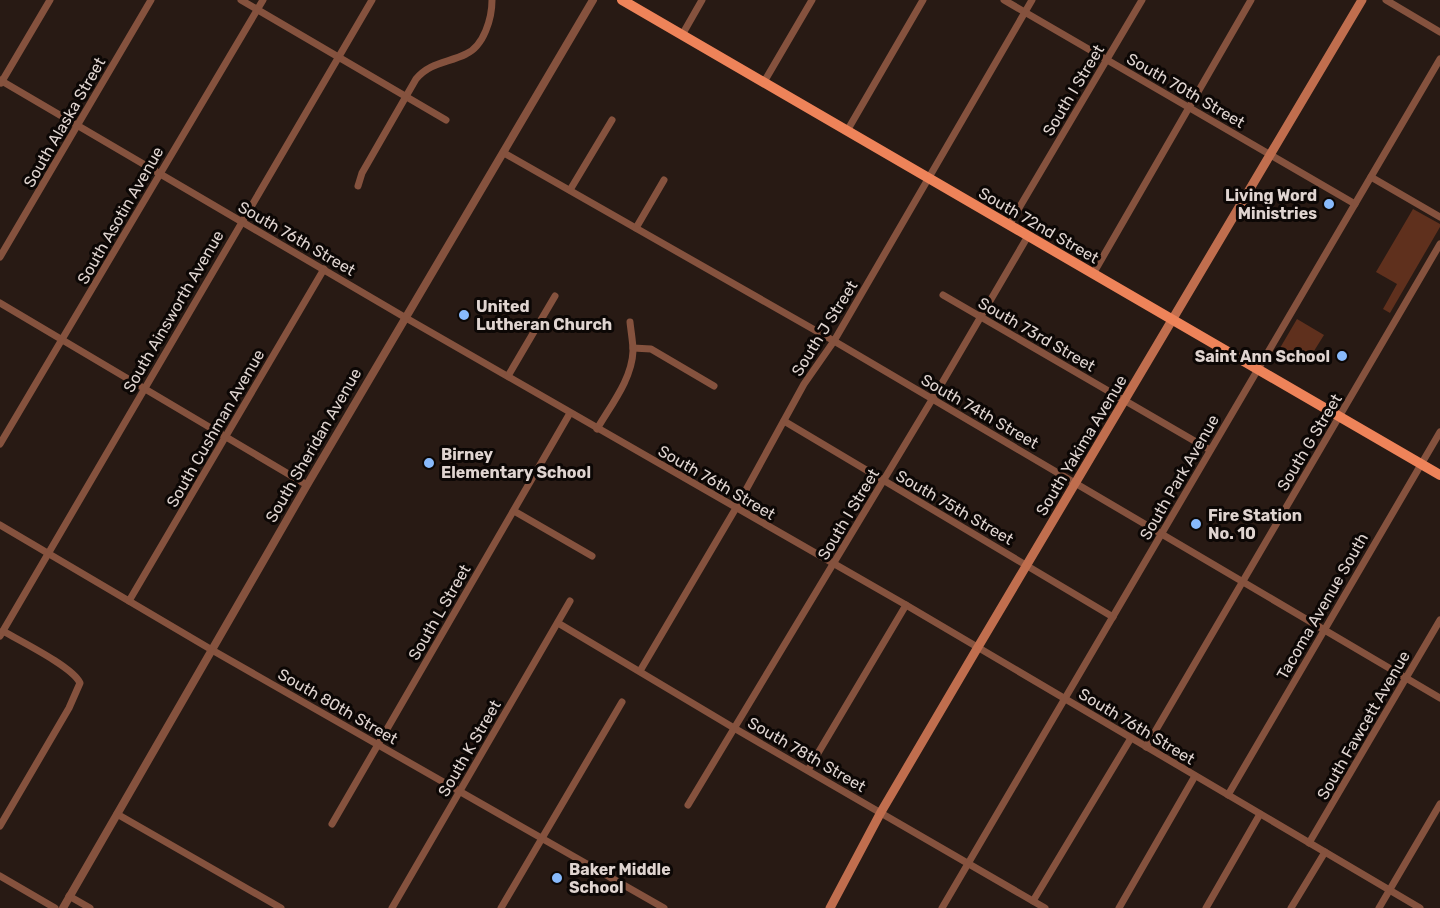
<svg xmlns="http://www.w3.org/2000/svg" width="1440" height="908" font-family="Rubik,sans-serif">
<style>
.green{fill:#5f301d}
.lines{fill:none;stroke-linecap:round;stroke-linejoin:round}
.minor{stroke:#85523e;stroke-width:7}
.tertiary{stroke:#85523e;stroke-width:8}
.secondary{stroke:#c06e4e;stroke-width:9}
.primary{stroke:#ee8359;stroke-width:10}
.poi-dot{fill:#88bafc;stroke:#0c0705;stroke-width:2}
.labels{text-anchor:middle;stroke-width:6;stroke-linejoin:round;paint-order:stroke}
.street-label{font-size:16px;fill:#dfd4d0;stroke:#0c0705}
.poi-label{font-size:16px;font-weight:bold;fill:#dfd4d0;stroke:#0c0705;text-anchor:start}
</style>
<rect width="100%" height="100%" fill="#281a14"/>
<g class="green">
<path d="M1413,209l27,15v3l-50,86 -7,-4 14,-25 -21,-12z"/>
<path d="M1297,319l27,16 -15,24 -7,-4 -3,4 -19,-11z"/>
</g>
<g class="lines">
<g class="minor">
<path d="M241,0l205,120"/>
<path d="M1004,0l351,204"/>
<path d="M1386,0l54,32"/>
<path d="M682,35l20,-35"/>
<path d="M0,80l406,238 500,287 514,303"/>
<path d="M764,82l48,-82"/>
<path d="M1,83l49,-83"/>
<path d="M847,131l76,-131"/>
<path d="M504,153l330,188 606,357"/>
<path d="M1371,177l69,40"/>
<path d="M358,186l4,-13 54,-94c14,-17 32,-16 50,-25 18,-8 26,-36 26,-54"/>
<path d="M570,190l42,-70"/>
<path d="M1009,225l133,-225"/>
<path d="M636,228l28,-48"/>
<path d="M0,257l151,-257"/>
<path d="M1093,274l158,-274"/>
<path d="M943,295l267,155"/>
<path d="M0,303l307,182"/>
<path d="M633,348l18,1 63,37"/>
<path d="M508,376l47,-80"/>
<path d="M784,421l329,196"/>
<path d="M597,429c14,-24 35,-50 36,-78 0,-9 -2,-19 -3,-29"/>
<path d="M0,444l263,-444"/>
<path d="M514,511l78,45"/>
<path d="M0,525l212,125 452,258"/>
<path d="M129,601l195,-332"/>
<path d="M558,623l176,105 311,180"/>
<path d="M0,636l372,-636"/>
<path d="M640,671l96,-163 68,-124 30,-43 198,-341"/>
<path d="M1146,747l294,-503"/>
<path d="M808,770l98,-165"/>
<path d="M1228,795l212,-363"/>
<path d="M688,805l254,-422 86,-147"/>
<path d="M117,814l164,94"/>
<path d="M332,824l238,-411"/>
<path d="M0,826l69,-118 11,-25c-7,-16 -60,-42 -77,-52"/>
<path d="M1309,843l131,-223"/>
<path d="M0,876l55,32"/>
<path d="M69,896l21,12"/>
<path d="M1033,901l98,-163"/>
<path d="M392,908l178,-307"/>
<path d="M501,908l121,-206"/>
<path d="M942,908l498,-849"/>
<path d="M1119,908l76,-132"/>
<path d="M1206,908l54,-94"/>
<path d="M1291,908l34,-56"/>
<path d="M1379,908l61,-104"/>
</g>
<path class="tertiary" d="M63,908l244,-423 286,-485"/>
<path class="secondary" d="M830,908l51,-96 97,-165 384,-647"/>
<path class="primary" d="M622,0l818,475"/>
</g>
<g class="poi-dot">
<circle cx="1329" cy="204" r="6"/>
<circle cx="464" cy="315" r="6"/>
<circle cx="1342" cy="356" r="6"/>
<circle cx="429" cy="463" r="6"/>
<circle cx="1196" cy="524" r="6"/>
<circle cx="557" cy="878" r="6"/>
</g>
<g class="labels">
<g class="street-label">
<text transform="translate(1073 90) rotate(-59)" y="6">South I Street</text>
<text transform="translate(1186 90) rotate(30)" y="6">South 70th Street</text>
<text transform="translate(64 122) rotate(-60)" y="6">South Alaska Street</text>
<text transform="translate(120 215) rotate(-60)" y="6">South Asotin Avenue</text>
<text transform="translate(1039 225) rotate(30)" y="6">South 72nd Street</text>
<text transform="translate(297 238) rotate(30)" y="6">South 76th Street</text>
<text transform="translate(173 311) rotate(-60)" y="6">South Ainsworth Avenue</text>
<text transform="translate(824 328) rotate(-58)" y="6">South J Street</text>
<text transform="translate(1037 334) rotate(30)" y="6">South 73rd Street</text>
<text transform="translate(980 411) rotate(30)" y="6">South 74th Street</text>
<text transform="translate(215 428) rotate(-60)" y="6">South Cushman Avenue</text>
<text transform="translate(1309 442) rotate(-59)" y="6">South G Street</text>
<text transform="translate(313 445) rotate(-60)" y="6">South Sheridan Avenue</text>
<text transform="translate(1081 445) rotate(-59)" y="6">South Yakima Avenue</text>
<text transform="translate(1179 477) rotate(-60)" y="6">South Park Avenue</text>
<text transform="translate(717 482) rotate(30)" y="6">South 76th Street</text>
<text transform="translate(955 507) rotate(30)" y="6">South 75th Street</text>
<text transform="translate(848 514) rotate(-59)" y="6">South I Street</text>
<text transform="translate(1322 606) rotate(-60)" y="6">Tacoma Avenue South</text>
<text transform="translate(439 612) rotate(-60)" y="6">South L Street</text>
<text transform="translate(338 706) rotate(30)" y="6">South 80th Street</text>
<text transform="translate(1363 725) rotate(-60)" y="6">South Fawcett Avenue</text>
<text transform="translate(1137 726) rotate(31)" y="6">South 76th Street</text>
<text transform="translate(469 748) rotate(-60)" y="6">South K Street</text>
<text transform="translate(807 754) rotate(30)" y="6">South 78th Street</text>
</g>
<g class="poi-label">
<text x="1317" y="201" text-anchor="end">Living Word<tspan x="1317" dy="18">Ministries</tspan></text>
<text x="476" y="312">United<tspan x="476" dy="18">Lutheran Church</tspan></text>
<text x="1330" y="362" text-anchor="end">Saint Ann School</text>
<text x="441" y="460">Birney<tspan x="441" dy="18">Elementary School</tspan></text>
<text x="1208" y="521">Fire Station<tspan x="1208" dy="18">No. 10</tspan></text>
<text x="569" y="875">Baker Middle<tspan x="569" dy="18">School</tspan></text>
</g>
</g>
</svg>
